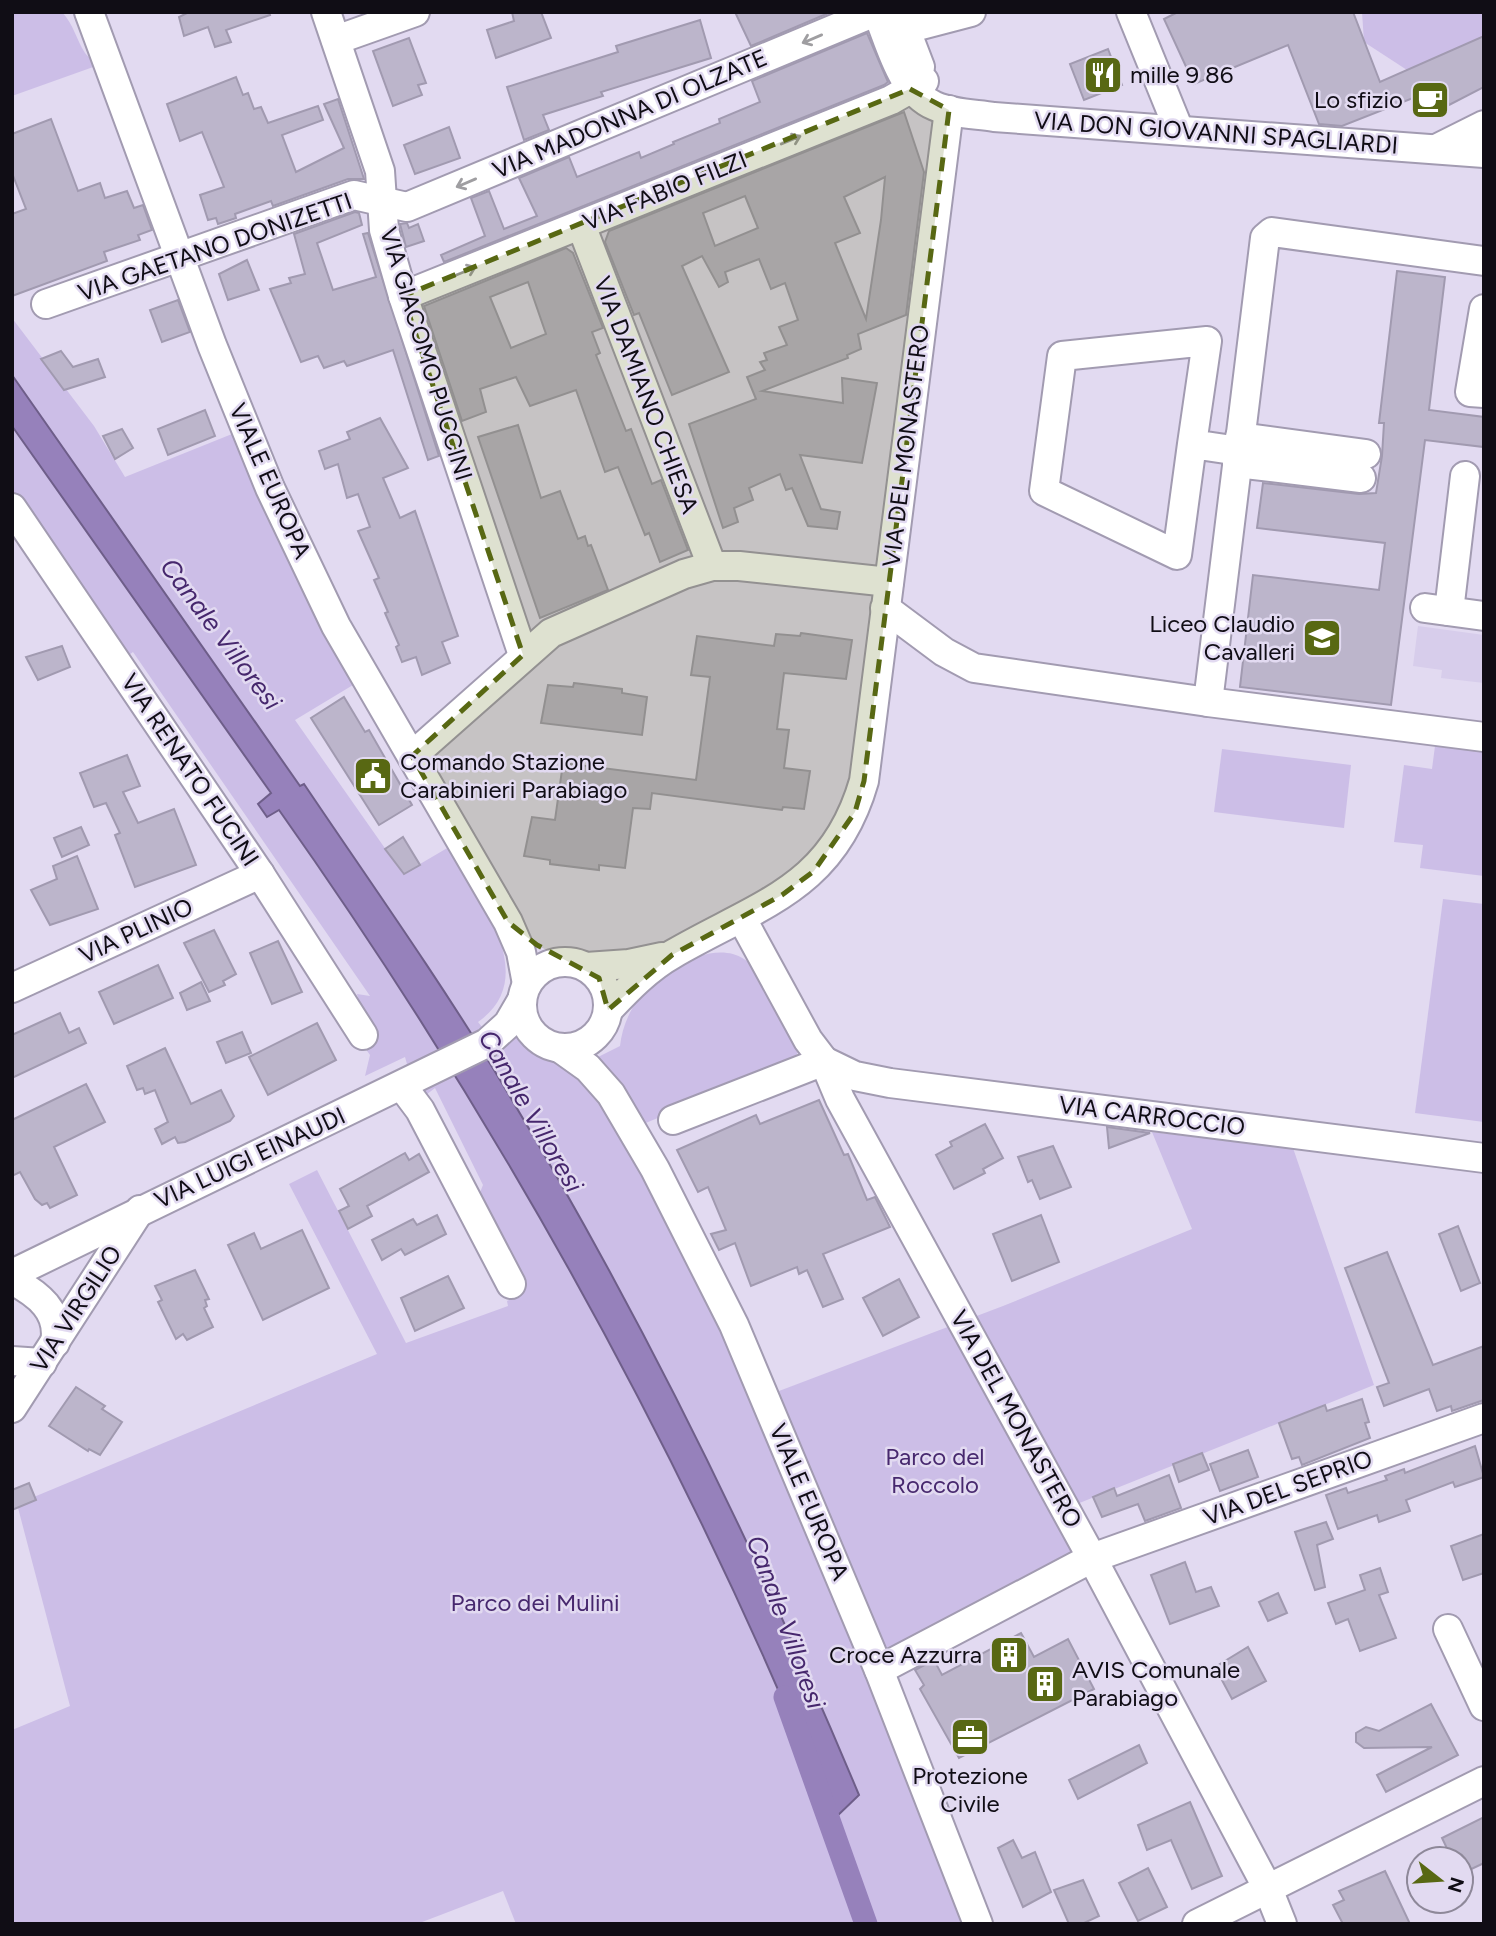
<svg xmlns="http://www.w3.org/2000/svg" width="1496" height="1936" font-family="Figtree,sans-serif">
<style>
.built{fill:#d7cdeb}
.green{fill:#ccbee7}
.water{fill:#9681bb;stroke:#6e5e89;stroke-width:2}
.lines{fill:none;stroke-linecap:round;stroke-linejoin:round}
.canal{stroke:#9681bb;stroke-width:23}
.building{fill:#bcb5cb;stroke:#a19ab0;stroke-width:2;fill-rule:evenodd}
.minor-casing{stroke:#a29bb1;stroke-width:32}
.minor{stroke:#fff;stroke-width:28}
.oneway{stroke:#9f9ea1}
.marked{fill:#586813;fill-opacity:0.2;stroke:#586813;stroke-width:5;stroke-dasharray:14 9;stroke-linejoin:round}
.labels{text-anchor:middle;stroke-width:5;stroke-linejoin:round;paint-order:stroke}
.poi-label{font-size:24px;fill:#100d15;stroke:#e2daf1;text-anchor:start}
.street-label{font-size:24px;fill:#100d15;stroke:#e2daf1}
.park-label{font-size:24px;fill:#47286e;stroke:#e2daf1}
.water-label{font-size:26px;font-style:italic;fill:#46276d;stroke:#e2daf1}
</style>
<rect width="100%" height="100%" fill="#e2daf1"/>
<path class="built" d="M1418,626l66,9v48l-43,-5 1,-8 -29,-4z"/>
<g class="green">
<path d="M12,12h50c12,13 14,27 23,41 4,5 8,6 11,13l-84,30z"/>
<path d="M1362,12h122v24l-77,34 -43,-28z"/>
<path d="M12,318l82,108 31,51 107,-43 40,95 81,156 -58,35 108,154 46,-27c28,48 94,130 29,175l16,20c35,-18 66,-2 96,19l30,-15c2,-18 9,-35 20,-49 21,-25 72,-59 104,-38 22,14 43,62 57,85l-7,17 -165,69 152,271 -2,-10 224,-85 189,-77 -40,-97 141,16 81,237 -317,127 20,42 -205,106 95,264h-451l-13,-33 -86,33h-405v-194l58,-24 -53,-202 360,-150 -88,-170 28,-14 89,173 102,-37 -1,-5 16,-8 -46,-93 6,-15 -48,-97 -13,10 -18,-32 3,-2 -2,-7 -40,19 5,-21 -32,-45 20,-12 -1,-4 13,2 -237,-344 -7,5 -114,-163z"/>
<path d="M1435,746l49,6v124l-64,-8 3,-23 -29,-3 10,-77 28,4z"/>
<path d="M1222,749l129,16 -7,63 -130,-16z"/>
<path d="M1443,899l41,5v218l-69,-9z"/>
</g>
<path class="water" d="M12,375l288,411 4,-2c64,95 130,188 190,286 141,232 260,474 365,725l-26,25c-144,-357 -332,-696 -554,-1010l-12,7 -9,-13 13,-11 -259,-367z"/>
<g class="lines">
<path class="canal" d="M785,1697l81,227"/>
</g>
<g class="building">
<path d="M189,12h80l1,3 -44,15 5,12 -16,5 -7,-20 -24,9 -5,-19z"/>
<path d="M512,12h29l10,26 -55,20 -9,-28 27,-9z"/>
<path d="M735,12h96l-80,34z"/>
<path d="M1178,12h175l27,70 104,-46v51l-35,18 -1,-3 -22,10 -8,-16 -76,30 -23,-2 -31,-79 -94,39 -30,-65z"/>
<path d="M700,20l11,38 -110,34 2,4 -60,19 6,15 -25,10 -17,-53 111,-35 -2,-6z"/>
<path d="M867,33l21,49 -4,3 -440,177 -3,-7 44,-19 -14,-38 18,-7 15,38 33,-13 -18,-38 50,-21 8,20 62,-25 2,6 33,-14 -1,-2 47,-19 -1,-4 41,-17 -8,-21z"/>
<path d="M409,38l17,45 -8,2 4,10 -29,11 -20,-55z"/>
<path d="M1108,49l14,36 -38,15 -14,-36z"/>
<path d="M236,77l7,18 5,-2 6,16 7,-2 7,16 50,-17 5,14 -41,15 14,37 48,-24 -20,-44 14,-5 26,80h-16l-75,27 -2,-5 -36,13 1,4 -18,6 -2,-6 -8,2 -8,-25 24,-8 -22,-55 -22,9 -13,-37z"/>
<path d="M904,112l20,60 -18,143 -48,19 3,15 -14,6 1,3 -86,33 81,12 -1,-25 35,5 -15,80 -62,-8 21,54 19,3 -3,17 -29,-3 -16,-38 -6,2 -6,-16 -31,14 4,12 -19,8 4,14 -15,6 -34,-104 67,-25 -9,-22 18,-7 -5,-8 7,-2 -3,-7 23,-8 -8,-18 19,-7 -13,-37 -14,6 -12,-30 -34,13 3,10 -9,5 -17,-31 -20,10 47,106 -57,23 -33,-82 -5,2 -29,-73 4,-11zM885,177l-4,43 -15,99 -31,-76 25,-10 -16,-36zM745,196l13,32 -43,18 -12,-33z"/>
<path d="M51,119l27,72 22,-8 5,15 22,-7 7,17 9,-3 9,25 -14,5 2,5 -36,12 3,9 -95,35v-82l14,-5 -14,-36v-39z"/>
<path d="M449,127l11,31 -45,16 -11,-29z"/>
<path d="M355,212l4,1 3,12 -45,18 16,47 43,-13 -13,-43 5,-1 71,223 -11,4 -35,-110 -46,16 -3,-5 -20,7 -6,-12 -17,6 -31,-73 21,-6 -2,-5 16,-4 -11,-40z"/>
<path d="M407,223l2,5 9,-4 6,17 -18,6 -6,-23z"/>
<path d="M566,248l7,5 30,75 -11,4 8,21 -4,2 30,76 5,-2 21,55 9,-4 27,70 -28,12 -11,-29 -4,2 -27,-68 -13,5 -29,-82 -46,16 -14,-29 -36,12 6,23 -24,9 -38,-115zM528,282l18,52 -35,14 -21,-51z"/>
<path d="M247,260l12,30 -31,10 -9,-26z"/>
<path d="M1397,271l48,6 -16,133 55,7v30l-59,-7 -34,265 -151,-18 13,-112 126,15 6,-47 -128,-15 6,-45 96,11 17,-1 6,-37 2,-33h-5z"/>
<path d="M178,300l12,32 -28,10 -12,-32z"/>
<path d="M61,351l12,16 25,-8 7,18 -41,13 -23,-31z"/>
<path d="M205,410l10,26 -47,19 -10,-26z"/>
<path d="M380,418l28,50 -25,10 17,40 15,-7 43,125 -16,6 8,21 -28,12 -6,-18 -14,5 -6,-15 3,-2 -14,-32 3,-1 -14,-32 5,-2 -21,-47 12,-4 -12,-33 -11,4 -9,-34 -13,5 -6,-18 31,-12 -3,-7z"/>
<path d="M518,425l23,73 19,-7 18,48 7,-3 3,10 3,-1 17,45 -68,28 -62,-181z"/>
<path d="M122,429l11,19 -18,11 -12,-23z"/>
<path d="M801,633l51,7 -6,39 -62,-6 -7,56 12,1 -5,38 26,3 -6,38 -21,-2 -1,3 -130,-17 -2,16 -17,-1 -8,60 -26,-3v5l-49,-6v-4l-26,-4 8,-39 23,3 8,-57 133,17 14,-103 -19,-2 6,-39 77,10 2,-12 24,2z"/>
<path d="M62,646l8,21 -32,13 -12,-23z"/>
<path d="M574,683l48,6v4l25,4 -5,38 -101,-12 7,-38 25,2z"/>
<path d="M344,697l21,35 4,-2 43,75 -33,20 -68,-107z"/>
<path d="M127,755l13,31 -17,6 15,31 36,-14 22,56 -61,22 -20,-52 5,-2 -14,-30 -12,4 -14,-34z"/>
<path d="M81,827l8,18 -27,12 -8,-19z"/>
<path d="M403,837l17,28 -16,9 -19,-25z"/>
<path d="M77,856l21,53 -48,16 -19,-35 26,-11 -4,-13z"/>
<path d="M214,930l22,44 -13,7 2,4 -16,7 -25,-49z"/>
<path d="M278,941l24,51 -30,12 -22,-51z"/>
<path d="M158,965l15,33 -59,26 -15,-32z"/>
<path d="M201,982l9,19 -23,9 -7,-17z"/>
<path d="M60,1013l9,20 10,-5 7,15 -74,35v-43z"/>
<path d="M317,1023l19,37 -68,35 -19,-38z"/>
<path d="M242,1032l9,21 -25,10 -9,-21z"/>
<path d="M165,1048l26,56 30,-14 13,26 -4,5 -45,21 -7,1 -3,-6 -13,7 -7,-15 13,-7 -13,-32 -10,4 -2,-6 -6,2 -10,-24z"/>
<path d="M86,1084l19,38 -51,25 23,48 -27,13 -3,-5 -5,2 -7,-6 -15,-27 -8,4v-56z"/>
<path d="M819,1100l25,55 4,-1 19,46 8,-3 15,30 -67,27 20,45 -20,8 -16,-37 -8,4 -2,-7 -46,19 -16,-43 -16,7 -8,-16 15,-4 -18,-43 -10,5 -21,-42 79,-35 4,9z"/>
<path d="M985,1124l18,34 -20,11 2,4 -31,16 -18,-34 16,-9 -2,-4z"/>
<path d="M1107,1127l43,6 -41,15z"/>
<path d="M1053,1146l18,41 -31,12 -8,-19 -4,2 -10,-25z"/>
<path d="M405,1153l4,7 10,-6 10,18 -62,34 5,10 -24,13 -9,-18 10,-5 -9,-17z"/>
<path d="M437,1215l9,19 -41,21 -4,-6 -19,11 -10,-20 41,-21 4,6z"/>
<path d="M1041,1215l18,47 -47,19 -19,-47z"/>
<path d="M1458,1226l22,57 -19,8 -22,-57z"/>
<path d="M302,1230l27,58 -66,32 -35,-75 26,-12 7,16z"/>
<path d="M1387,1252l46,113 51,-19v54l-32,11 -1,-5 -14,5 -8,-22 -45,17 -7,-19 12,-4 -44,-115z"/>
<path d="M195,1270l14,29 -4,1 2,6 -3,2 9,19 -26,13 -4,-6 -7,5 -18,-37 4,-2 -7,-14z"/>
<path d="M448,1276l16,32 -49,23 -14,-33z"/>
<path d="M899,1279l20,38 -36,19 -20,-38z"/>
<path d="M76,1387l29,19 -3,3 20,13 -22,33 -11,-6 -1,2 -39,-25z"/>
<path d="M1362,1399l7,23 -4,1 5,15 -68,27 -3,-8 -7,2 -13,-36 46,-18 2,6z"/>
<path d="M1475,1446l9,31 -29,10 -2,-5 -47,18 4,11 -31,11 -2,-7 -39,14 -12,-34 20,-7 2,5 39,-13 -2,-4 19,-7 1,4z"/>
<path d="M1248,1450l10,27 -38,14 -10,-27z"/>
<path d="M1202,1453l7,17 -30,12 -6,-18z"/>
<path d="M1169,1475l12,33 -36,13 -7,-17 -36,13 -9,-20 21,-9 3,8z"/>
<path d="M29,1483l7,17 -24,10v-20z"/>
<path d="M1326,1522l7,17 -16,6 8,42 -10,3 -20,-58z"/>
<path d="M1484,1534v39l-21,7 -12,-34z"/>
<path d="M1185,1562l11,30 15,-5 8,19 -49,18 -19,-49z"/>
<path d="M1380,1568l8,24 -9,3 17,43 -36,13 -12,-32 -12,5 -8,-21 37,-13 -5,-15z"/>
<path d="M1278,1593l9,20 -19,8 -9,-19z"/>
<path d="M1021,1633l13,24 34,-18 26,50 -135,69 -39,-69 4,-4 -9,-15 19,-10 8,15z"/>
<path d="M1248,1647l18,34 -34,18 -17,-32z"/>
<path d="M1431,1704l27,51 -72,37 -9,-17 55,-28 -68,1 -8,-6v-9l10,-6 13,4z"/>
<path d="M1139,1745l8,18 -69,36 -9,-19z"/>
<path d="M1190,1802l32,74 -30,13 -21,-49 -24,10 -9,-25z"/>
<path d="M1484,1817v46l-23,11v-15h-9l-10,-21z"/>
<path d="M1013,1840l9,18 13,-6 16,40 -28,15 -25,-59z"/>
<path d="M1148,1868l19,39 -29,14 -19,-38z"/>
<path d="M1385,1871l25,53h-67l-10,-19 11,-5 -5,-9z"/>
<path d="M1083,1880l16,36 -17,8h-13l-15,-34z"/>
</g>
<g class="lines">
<g class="minor-casing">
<g id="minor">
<path d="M89,12l123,333 58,143 66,138 172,296 13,30 6,32"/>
<path d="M326,12l54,159 4,59 19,66 120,359"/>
<path d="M877,12c14,33 23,79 58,94 18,8 40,8 59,11l490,36"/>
<path d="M899,12l21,55"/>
<path d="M1131,12l48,118"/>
<path d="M906,29l65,-17"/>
<path d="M336,40l79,-28"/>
<path d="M1436,149l48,-24"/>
<path d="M581,225l131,341"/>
<path d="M403,296l488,-196 33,-19"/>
<path d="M46,304l308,-109 53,12 468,-195"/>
<path d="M1484,309l-14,83 14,1"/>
<path d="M1240,437l126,17"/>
<path d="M1192,444l-15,111 -133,-64 18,-135 145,-15 -15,103 47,7"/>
<path d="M1237,463l124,15"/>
<path d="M12,508l248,366 103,161"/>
<path d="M885,608l59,44 30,16 234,34 57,-464 7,-6 212,29"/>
<path d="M1425,608l59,8"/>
<path d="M1449,611l16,-135"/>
<path d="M1208,702l276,35"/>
<path d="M412,756l139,-123 133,-59 28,-8h27l150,16"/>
<path d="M742,919l66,121 16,21 16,38 252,459 176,331 14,35"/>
<circle cx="565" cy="1005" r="43"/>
<path d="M586,967l43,-3 33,-7"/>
<path d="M12,988l248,-114"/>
<path d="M608,1010c20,-21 40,-42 65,-56 86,-50 160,-65 191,-173l85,-671"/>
<path d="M560,1048l28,20 23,26 44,75 79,156 145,345 99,254"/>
<path d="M402,1086l18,24 91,174"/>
<path d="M673,1120l151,-59 31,15 35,7 594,75"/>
<path d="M12,1274l475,-231 21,-19 14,-24"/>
<path d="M12,1280c26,14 49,31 43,63"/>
<path d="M12,1361l30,2"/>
<path d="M12,1408l128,-198"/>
<path d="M1448,1629l36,77"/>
<path d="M879,1670l213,-112 392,-140"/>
<path d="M1197,1924l287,-143"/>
</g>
</g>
<use href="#minor" class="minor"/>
</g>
<defs><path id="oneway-shaft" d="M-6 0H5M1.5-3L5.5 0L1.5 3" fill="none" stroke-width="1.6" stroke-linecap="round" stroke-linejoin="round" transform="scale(1.75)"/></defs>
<g class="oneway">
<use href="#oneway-shaft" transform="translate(812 39) rotate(157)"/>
<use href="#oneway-shaft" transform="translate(791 140) rotate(-22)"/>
<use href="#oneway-shaft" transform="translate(466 183) rotate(157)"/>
<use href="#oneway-shaft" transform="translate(466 271) rotate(-22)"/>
</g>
<path class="marked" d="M910,89l39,21 -85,671 -9,31 -41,59 -32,24 -110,60 -64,55 -9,-32 -62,-33 -29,-23 -96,-166 111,-101 -120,-359z"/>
<defs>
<g id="restaurant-square" transform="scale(2.0125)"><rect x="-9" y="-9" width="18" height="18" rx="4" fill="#586813" stroke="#e2daf1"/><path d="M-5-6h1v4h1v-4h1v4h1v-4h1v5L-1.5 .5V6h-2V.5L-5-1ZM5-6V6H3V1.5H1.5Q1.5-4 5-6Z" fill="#fff"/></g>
<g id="cafe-square" transform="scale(2.0125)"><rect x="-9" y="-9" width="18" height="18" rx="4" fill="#586813" stroke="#e2daf1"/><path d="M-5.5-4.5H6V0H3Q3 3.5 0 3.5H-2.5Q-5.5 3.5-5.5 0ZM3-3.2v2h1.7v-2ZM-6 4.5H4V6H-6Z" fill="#fff"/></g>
<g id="school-square" transform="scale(2.0125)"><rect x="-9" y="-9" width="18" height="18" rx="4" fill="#586813" stroke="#e2daf1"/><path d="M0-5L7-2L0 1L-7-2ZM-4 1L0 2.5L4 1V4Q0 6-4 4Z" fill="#fff"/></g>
<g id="civic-square" transform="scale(2.0125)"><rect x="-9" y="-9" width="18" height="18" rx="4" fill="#586813" stroke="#e2daf1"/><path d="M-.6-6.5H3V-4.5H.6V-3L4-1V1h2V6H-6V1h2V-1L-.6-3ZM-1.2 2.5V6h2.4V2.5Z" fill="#fff"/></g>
<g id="building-square" transform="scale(2.0125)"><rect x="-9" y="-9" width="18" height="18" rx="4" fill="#586813" stroke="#e2daf1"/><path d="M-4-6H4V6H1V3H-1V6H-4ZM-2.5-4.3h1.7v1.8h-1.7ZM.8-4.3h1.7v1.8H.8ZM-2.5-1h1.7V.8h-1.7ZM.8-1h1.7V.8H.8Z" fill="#fff"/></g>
<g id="office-square" transform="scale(2.0125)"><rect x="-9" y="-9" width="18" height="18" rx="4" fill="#586813" stroke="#e2daf1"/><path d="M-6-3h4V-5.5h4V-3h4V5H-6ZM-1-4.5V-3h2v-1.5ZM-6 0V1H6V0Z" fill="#fff"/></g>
</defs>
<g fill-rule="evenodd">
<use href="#restaurant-square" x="1103" y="75"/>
<use href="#cafe-square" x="1430" y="100"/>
<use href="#school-square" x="1322" y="638"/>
<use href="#civic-square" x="373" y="776"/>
<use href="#building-square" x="1009" y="1655"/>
<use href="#building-square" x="1045" y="1684"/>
<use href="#office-square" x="970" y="1737"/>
</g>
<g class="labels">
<g class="poi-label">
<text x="1130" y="83">mille 9 86</text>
<text x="1403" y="108" text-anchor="end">Lo sfizio</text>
<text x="1295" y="632" text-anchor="end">Liceo Claudio<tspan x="1295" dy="28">Cavalleri</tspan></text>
<text x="400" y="770">Comando Stazione<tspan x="400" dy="28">Carabinieri Parabiago</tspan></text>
<text x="982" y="1663" text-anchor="end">Croce Azzurra</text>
<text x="1072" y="1678">AVIS Comunale<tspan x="1072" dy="28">Parabiago</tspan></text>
<text x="970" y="1784" text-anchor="middle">Protezione<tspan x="970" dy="28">Civile</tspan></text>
</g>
<g class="street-label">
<text transform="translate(630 114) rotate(-23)" y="8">VIA MADONNA DI OLZATE</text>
<text transform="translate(1216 133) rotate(4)" y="8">VIA DON GIOVANNI SPAGLIARDI</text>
<text transform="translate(665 191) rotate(-22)" y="8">VIA FABIO FILZI</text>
<text transform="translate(215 247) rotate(-19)" y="8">VIA GAETANO DONIZETTI</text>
<text transform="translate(426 354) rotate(73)" y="8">VIA GIACOMO PUCCINI</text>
<text transform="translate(646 395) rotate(69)" y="8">VIA DAMIANO CHIESA</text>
<text transform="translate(906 446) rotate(-83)" y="8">VIA DEL MONASTERO</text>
<text transform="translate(270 481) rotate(66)" y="8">VIALE EUROPA</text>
<text transform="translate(190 770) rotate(56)" y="8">VIA RENATO FUCINI</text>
<text transform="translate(136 931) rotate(-25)" y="8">VIA PLINIO</text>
<text transform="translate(1152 1116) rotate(7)" y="8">VIA CARROCCIO</text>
<text transform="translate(250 1158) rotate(-25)" y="8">VIA LUIGI EINAUDI</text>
<text transform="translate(76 1309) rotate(-57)" y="8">VIA VIRGILIO</text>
<text transform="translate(1016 1419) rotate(61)" y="8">VIA DEL MONASTERO</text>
<text transform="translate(1288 1488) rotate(-20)" y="8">VIA DEL SEPRIO</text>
<text transform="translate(809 1502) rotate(67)" y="8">VIALE EUROPA</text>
</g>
<g class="park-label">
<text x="935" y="1465">Parco del<tspan x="935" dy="28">Roccolo</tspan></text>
<text x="535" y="1611">Parco dei Mulini</text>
</g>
<g class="water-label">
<text transform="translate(221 634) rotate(53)" y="9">Canale Villoresi</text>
<text transform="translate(531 1111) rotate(60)" y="9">Canale Villoresi</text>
<text transform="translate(786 1622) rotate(70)" y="9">Canale Villoresi</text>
</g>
</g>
<rect width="1496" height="1936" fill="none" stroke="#100d15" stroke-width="28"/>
<g transform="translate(1440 1880) rotate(107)"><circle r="33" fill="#e2daf1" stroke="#8e8899" stroke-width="2"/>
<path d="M0-5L12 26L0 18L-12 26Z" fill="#586813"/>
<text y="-10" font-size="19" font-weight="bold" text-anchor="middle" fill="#100d15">N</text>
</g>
</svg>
